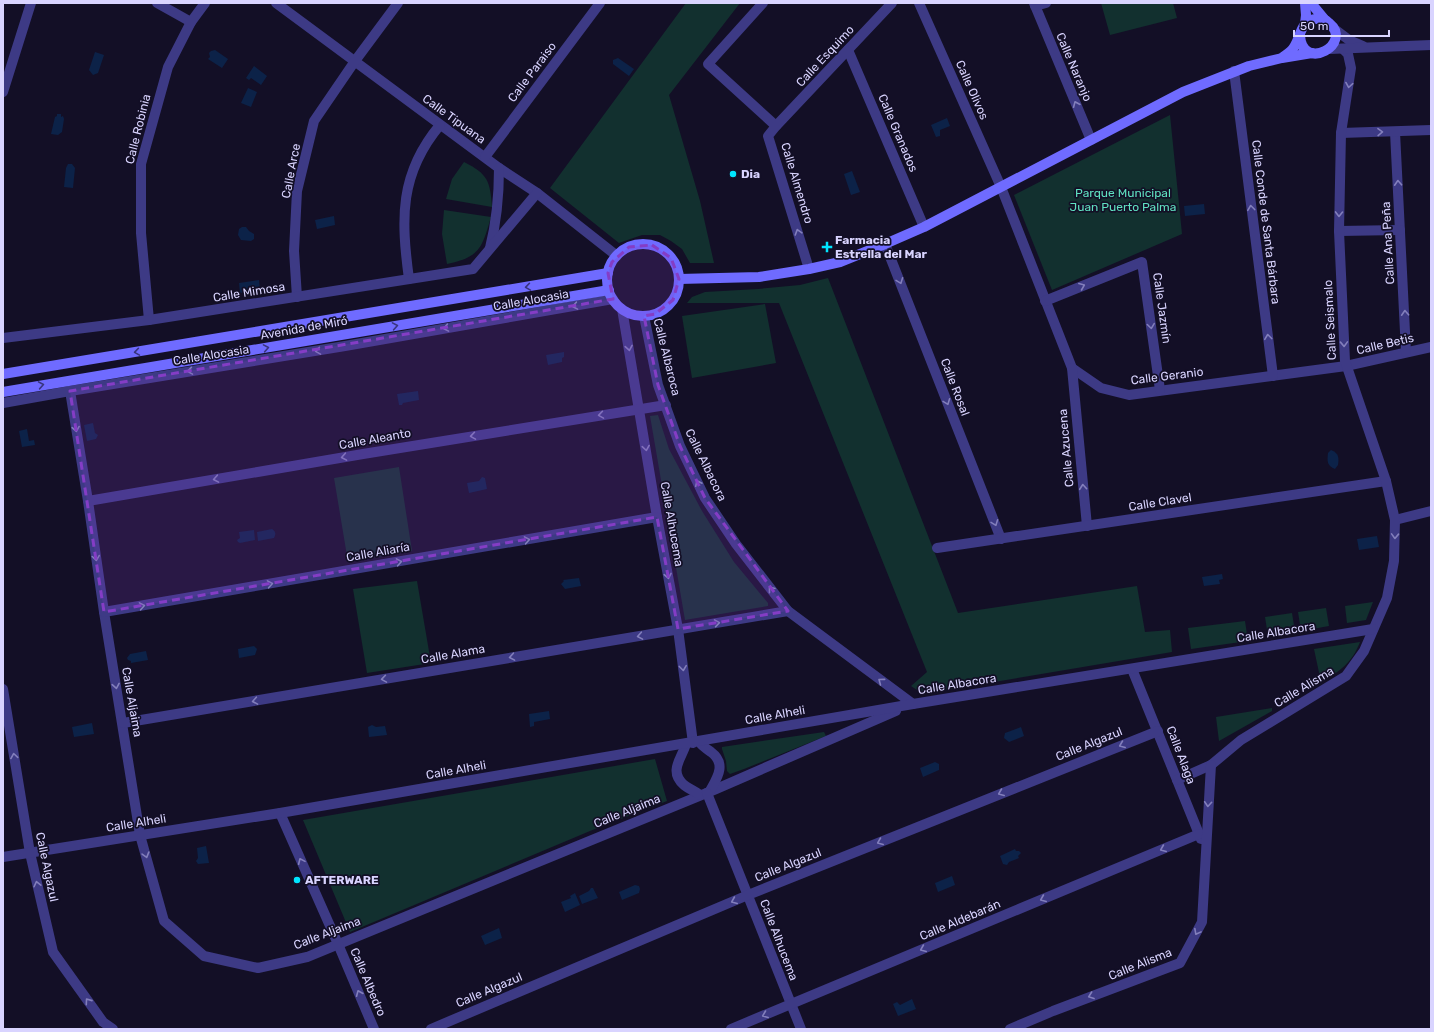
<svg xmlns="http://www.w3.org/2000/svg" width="1434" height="1032" font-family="Rubik,sans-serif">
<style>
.green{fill:#12302f}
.water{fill:#0c2248}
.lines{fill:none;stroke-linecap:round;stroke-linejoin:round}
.minor{stroke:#3d3a85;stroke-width:10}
.tertiary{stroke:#3d3a85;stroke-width:10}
.secondary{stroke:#6f6bff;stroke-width:10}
.oneway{stroke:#837fbc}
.oneway2{stroke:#38347d}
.marked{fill:#843dc5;fill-opacity:0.2;stroke:#843dc5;stroke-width:3;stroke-dasharray:8 5;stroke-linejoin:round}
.poi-dot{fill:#00e5ff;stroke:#130f26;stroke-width:1.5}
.labels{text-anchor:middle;stroke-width:3.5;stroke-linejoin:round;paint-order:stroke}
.street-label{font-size:12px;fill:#d9d4ff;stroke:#130f26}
.poi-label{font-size:12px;font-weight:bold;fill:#d9d4ff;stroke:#130f26;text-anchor:start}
.park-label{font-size:12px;fill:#5fe0c0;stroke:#130f26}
</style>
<rect width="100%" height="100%" fill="#130f26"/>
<g class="green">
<path d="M686,3h54l-71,92 31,106 14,62h-24l-8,-14 -11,-8 -11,-6h-18l-23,8 -69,-55z"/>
<path d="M1101,3h72l4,15 -67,17z"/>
<path d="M1170,115l12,119 -130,56 -38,-95z"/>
<path d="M464,162c24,12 26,19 28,45l-46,-8 6,-20z"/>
<path d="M444,210l47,7c-9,31 -11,40 -44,47l-5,-30z"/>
<path d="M828,278l130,335 179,-27 8,46 25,-2 2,22 -249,42 -12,-8 16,-14 -148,-369h-92l5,-6 13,-5 53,-3 42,-4z"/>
<path d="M765,304l11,59 -84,15 -10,-62z"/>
<path d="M658,415l11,34 33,62 32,51 34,41v3l-83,14 -35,-204z"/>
<path d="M399,467l13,84 -64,11 -14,-84z"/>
<path d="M417,581l14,82 -64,10 -14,-84z"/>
<path d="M1373,602l-7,18 -19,3 -2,-17z"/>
<path d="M1326,608l3,18 -28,5 -3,-19z"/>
<path d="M1292,613l3,19 -27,4 -3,-19z"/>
<path d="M1245,621l3,20 -57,8 -3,-21z"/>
<path d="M1360,642c-8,21 -21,30 -39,40l-7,-33z"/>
<path d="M1272,708v3l-53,30 -3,-24z"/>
<path d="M824,732l2,4 -82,33 -14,5 -3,-3 -1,-10 -4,-12v-2z"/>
<path d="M655,759l12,42 -77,30 -240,101 -47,-112z"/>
</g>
<g class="water">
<path d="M215,50l13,9 -6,9 -14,-9 2,-2 -1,-4 2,-2z"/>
<path d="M95,52l9,3 -6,18 -5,2 -4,-5z"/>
<path d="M618,58l16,11 -5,7 -16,-12v-4z"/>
<path d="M254,66l13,10 -6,9 -10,-7 -2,2 -3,-2z"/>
<path d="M248,88l9,4 -6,15 -10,-4z"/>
<path d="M57,114h4v3l2,-1 1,3 -2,13 -4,3 -7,-1 4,-17 2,-1z"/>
<path d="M947,118l3,8 -10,4v6l-4,1 -5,-12z"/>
<path d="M68,164h4l3,4 -2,20 -9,-1 2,-19z"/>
<path d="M852,171l8,21 -9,3 -7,-21z"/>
<path d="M1204,204l1,10 -20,2 -1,-10z"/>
<path d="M334,216l1,9 -18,4 -2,-9z"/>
<path d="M242,227h4l3,4 5,3v5l-3,2 -10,-1 -3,-5 1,-6z"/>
<path d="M259,280l1,10 -20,3 -1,-10z"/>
<path d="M564,352v5l-2,1v4l-14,3 -2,-10z"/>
<path d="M418,391l1,9 -16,3 -1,2h-3l-2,-11z"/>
<path d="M93,423l2,10 3,2 -2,4 -9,2 -3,-16z"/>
<path d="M27,429l2,12 5,-1 1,5 -13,2 -3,-16z"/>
<path d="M1331,450c8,3 8,8 7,15l-3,4c-8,-3 -8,-8 -7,-16z"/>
<path d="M482,477l3,1 2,11 -18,4 -2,-10 12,-2z"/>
<path d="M272,529c4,3 4,5 2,9l-16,3 -1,-9z"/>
<path d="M254,530l1,10 -15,3 -2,-1 -1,-2 3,-2 -1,-6z"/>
<path d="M1377,536l2,11 -20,3 -2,-11z"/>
<path d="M1222,574l1,5 -4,1 1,4 -16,2 -2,-9z"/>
<path d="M579,578l2,8 -16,3 -4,-5 3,-3 -1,-1z"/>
<path d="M254,646l3,3 -2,6 -16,3 -1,-9z"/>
<path d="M146,651l2,9 -17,3v-2l-3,-1 -1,-2 3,-4z"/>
<path d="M549,711l1,8 -16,3v4l-4,1 -1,-13z"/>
<path d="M92,723l2,11 -20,3 -2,-10z"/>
<path d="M372,725l4,2 9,-1 2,9 -18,2 -1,-10z"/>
<path d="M1021,727l3,9 -15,6 -5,-4 1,-5z"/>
<path d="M935,762l4,2v6l-16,7 -3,-9z"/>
<path d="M206,846l3,17 -11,1 -2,-3 2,-3 -1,-10z"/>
<path d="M1015,849l1,2h3l2,2 -3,3 1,2 -10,4 -2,3 -4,-1 -3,-8z"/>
<path d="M952,876l3,9 -17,7 -3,-9z"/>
<path d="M635,885l4,1 1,3 -1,4 -17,7 -3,-8z"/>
<path d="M591,888h2l5,10 -16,6 -3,-8 10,-5z"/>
<path d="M575,893l5,12 -15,7 -4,-10 10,-4 -1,-2z"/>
<path d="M499,928l3,10 -17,7 -4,-9z"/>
<path d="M912,999l4,10 -18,7 -5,-12 4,-2 3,3z"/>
</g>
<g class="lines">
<g class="minor">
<path d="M157,3l34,19"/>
<path d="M276,3l223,165 38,25 80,63"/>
<path d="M763,3l-55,61 68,62"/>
<path d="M919,3l82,184 71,181 29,20 28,7 217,-29 85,-19"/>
<path d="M1034,3l57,137"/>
<path d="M1035,6l11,-3"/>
<path d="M848,50l76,177"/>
<path d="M1234,71l39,305"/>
<path d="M3,92l28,-89"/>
<path d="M1395,132l11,220"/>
<path d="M1341,133l90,-3"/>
<path d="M485,157l115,-154"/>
<path d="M1339,231l61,-1"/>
<path d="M885,244l116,295"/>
<path d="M490,248c7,-28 9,-52 9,-80"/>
<path d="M809,269l-41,-133 8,-10 116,-123"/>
<path d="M409,279c-8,-60 -10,-105 31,-154"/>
<path d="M297,297l-3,-46 3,-60 17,-70 41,-60 43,-58"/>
<path d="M1045,301l97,-39 18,128"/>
<path d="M622,309l35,208 21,112 15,114"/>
<path d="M644,316l14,69 22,61 25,52 31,46 52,67 125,93"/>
<path d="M149,320l-8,-87v-69l27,-97 23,-45 14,-19"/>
<path d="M3,338l146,-18 324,-51 64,-76"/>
<path d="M1072,368l15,158"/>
<path d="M70,391l18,110 16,111 36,223 24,86 40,35 54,12 49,-11 409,-168 180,-78"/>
<path d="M3,403l67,-12 275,-45 268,-47"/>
<path d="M88,501l275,-47 303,-49"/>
<path d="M1395,520l36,-9"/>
<path d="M937,548l449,-67"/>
<path d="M104,612l553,-95"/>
<path d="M1132,669l69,170"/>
<path d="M3,689l27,164 23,99 50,70 10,7"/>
<path d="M123,723l665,-112"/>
<path d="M699,742c4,5 7,6 12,10 16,12 6,26 -1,39"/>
<path d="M686,744c-4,14 -18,27 -2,41 5,4 11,6 16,10"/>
<path d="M1177,780l34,-15 30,-25 105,-64 18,-25 23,-53 7,-37 1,-41 -9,-39 -41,-120 -6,-130 2,-98 10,-65 -3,-14 -5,-5"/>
<path d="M707,793l94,236"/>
<path d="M280,813l58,131 36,85"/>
<path d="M3,857l277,-44 633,-109 460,-75"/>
<path d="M431,1029l317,-134 410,-164"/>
<path d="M731,1029l468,-195"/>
<path d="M1010,1029l43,-18 127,-48 22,-41 9,-157"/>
</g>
<g class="tertiary">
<path d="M1333,28l16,12 14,6"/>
<path d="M1330,49l101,-4"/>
</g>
<g class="secondary">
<path d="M1311,3l14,17"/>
<path d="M1305,24l1,-9 -1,-12"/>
<path d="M1283,57c4,-3 9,-6 11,-10 7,-10 6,-26 21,-28 5,-1 10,0 14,4 25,20 -26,50 -29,13"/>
<circle cx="643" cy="280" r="36"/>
<path d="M679,279l80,-2 50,-8 31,-7 45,-18 39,-17 259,-135 66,-26 33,-8 30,-5"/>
<path d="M3,374l605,-101"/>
<path d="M3,392l606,-102"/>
</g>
</g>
<defs><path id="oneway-chevron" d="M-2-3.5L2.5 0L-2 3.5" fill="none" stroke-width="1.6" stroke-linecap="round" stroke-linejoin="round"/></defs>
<g class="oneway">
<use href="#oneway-chevron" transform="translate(1349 85) rotate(99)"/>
<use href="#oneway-chevron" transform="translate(1076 104) rotate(-113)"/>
<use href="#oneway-chevron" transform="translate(1380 132) rotate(-1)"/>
<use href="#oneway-chevron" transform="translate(1398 183) rotate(-93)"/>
<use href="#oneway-chevron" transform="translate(1251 208) rotate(-97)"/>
<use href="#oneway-chevron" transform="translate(1339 214) rotate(91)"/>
<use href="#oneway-chevron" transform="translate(798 232) rotate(-107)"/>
<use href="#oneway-chevron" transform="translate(900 281) rotate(69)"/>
<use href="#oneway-chevron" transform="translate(1082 286) rotate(-22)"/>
<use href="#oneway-chevron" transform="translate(575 306) rotate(170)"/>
<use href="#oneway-chevron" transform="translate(1405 313) rotate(-93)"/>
<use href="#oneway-chevron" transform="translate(1151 326) rotate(82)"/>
<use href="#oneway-chevron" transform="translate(446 328) rotate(170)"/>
<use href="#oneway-chevron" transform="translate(1268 337) rotate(-97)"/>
<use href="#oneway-chevron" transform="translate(1344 344) rotate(88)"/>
<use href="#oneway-chevron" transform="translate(629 348) rotate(80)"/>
<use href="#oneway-chevron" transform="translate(318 351) rotate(171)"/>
<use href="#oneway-chevron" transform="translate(190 371) rotate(171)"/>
<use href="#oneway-chevron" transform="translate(947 402) rotate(69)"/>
<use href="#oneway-chevron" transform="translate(601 415) rotate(171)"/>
<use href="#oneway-chevron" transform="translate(76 429) rotate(81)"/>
<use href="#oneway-chevron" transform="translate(473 436) rotate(171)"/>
<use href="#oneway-chevron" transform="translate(646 448) rotate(81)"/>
<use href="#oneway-chevron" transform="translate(344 457) rotate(170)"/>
<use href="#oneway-chevron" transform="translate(216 479) rotate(170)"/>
<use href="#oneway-chevron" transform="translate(698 483) rotate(-116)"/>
<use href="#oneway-chevron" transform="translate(1083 487) rotate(-95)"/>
<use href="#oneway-chevron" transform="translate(995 523) rotate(69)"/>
<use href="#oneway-chevron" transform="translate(1395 536) rotate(92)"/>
<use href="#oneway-chevron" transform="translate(527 540) rotate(-10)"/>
<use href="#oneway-chevron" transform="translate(96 558) rotate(82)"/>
<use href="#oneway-chevron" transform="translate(399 562) rotate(-10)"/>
<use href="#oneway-chevron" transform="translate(668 576) rotate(79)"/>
<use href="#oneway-chevron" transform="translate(270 584) rotate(-10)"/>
<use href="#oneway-chevron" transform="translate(771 589) rotate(-128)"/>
<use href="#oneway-chevron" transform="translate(142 606) rotate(-10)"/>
<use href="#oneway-chevron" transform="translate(717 623) rotate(-9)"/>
<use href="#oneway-chevron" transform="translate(640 636) rotate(170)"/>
<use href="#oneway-chevron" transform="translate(512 657) rotate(170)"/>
<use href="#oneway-chevron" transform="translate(683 668) rotate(83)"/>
<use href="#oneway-chevron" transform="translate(384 679) rotate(171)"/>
<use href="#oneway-chevron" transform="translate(881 681) rotate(-143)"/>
<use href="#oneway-chevron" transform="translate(116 686) rotate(80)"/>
<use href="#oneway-chevron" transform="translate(255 701) rotate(170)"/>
<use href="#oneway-chevron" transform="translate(1122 745) rotate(158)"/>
<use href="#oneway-chevron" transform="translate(14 756) rotate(-99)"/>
<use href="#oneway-chevron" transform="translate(1001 793) rotate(158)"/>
<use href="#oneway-chevron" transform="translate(1208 804) rotate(94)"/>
<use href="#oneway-chevron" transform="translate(880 842) rotate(158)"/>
<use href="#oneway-chevron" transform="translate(1163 849) rotate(157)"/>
<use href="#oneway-chevron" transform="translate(146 855) rotate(74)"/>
<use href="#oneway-chevron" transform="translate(301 861) rotate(-114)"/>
<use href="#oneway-chevron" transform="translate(37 884) rotate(-103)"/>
<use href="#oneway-chevron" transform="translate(1043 899) rotate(157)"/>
<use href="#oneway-chevron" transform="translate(734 901) rotate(157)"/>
<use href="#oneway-chevron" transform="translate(1197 932) rotate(118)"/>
<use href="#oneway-chevron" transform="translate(923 949) rotate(157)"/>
<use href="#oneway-chevron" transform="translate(359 993) rotate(-113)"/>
<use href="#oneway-chevron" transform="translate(1091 996) rotate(160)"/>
<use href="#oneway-chevron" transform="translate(88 1001) rotate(-125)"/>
<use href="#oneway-chevron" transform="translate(765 1015) rotate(158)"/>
</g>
<g class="oneway2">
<use href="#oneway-chevron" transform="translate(528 287) rotate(171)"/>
<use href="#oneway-chevron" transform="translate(395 326) rotate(-10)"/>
<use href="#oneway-chevron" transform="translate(266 348) rotate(-10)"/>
<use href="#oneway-chevron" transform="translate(137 352) rotate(171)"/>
<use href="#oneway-chevron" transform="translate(41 385) rotate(-10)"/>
</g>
<path class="marked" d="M652,245l19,13 8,21 -6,21 -18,14 -11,2 14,69 22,61 25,52 83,113 -110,18 -21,-112 -553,95 -34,-221 543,-92 -5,-26 4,-11 17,-15z"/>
<g class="poi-dot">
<circle cx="733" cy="174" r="4"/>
<path d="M825 241h4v4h4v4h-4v4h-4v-4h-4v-4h4z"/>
<circle cx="297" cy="880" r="4"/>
</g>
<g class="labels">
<g class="street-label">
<text transform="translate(825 56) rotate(-47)" y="4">Calle Esquimo</text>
<text transform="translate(1074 67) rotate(67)" y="4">Calle Naranjo</text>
<text transform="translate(532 72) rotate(-53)" y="4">Calle Paraiso</text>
<text transform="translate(972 90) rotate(66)" y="4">Calle Olivos</text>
<text transform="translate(454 119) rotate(36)" y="4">Calle Tipuana</text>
<text transform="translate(138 129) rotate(-76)" y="4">Calle Robinia</text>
<text transform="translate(898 133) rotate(67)" y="4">Calle Granados</text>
<text transform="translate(291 171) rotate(-79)" y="4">Calle Arce</text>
<text transform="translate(797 183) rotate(73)" y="4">Calle Almendro</text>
<text transform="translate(1266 222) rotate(83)" y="4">Calle Conde de Santa Bárbara</text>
<text transform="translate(1388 243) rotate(-93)" y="4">Calle Ana Peña</text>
<text transform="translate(249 292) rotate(-9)" y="4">Calle Mimosa</text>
<text transform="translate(531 300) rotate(-10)" y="4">Calle Alocasia</text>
<text transform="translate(1162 308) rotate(82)" y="4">Calle Jazmín</text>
<text transform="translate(1330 320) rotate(-93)" y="4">Calle Seismalo</text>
<text transform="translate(304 328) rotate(-10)" y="4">Avenida de Miró</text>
<text transform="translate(1385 344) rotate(-13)" y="4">Calle Betis</text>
<text transform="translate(211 355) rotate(-9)" y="4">Calle Alocasia</text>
<text transform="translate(667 357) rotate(76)" y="4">Calle Albaroca</text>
<text transform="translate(1167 376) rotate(-7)" y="4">Calle Geranio</text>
<text transform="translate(955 387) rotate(69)" y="4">Calle Rosal</text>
<text transform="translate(375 439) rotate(-10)" y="4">Calle Aleanto</text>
<text transform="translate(1066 448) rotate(-95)" y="4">Calle Azucena</text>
<text transform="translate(706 465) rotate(64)" y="4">Calle Albacora</text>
<text transform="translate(1160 502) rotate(-9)" y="4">Calle Clavel</text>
<text transform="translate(672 524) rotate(80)" y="4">Calle Alhucema</text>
<text transform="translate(378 552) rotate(-10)" y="4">Calle Aliaría</text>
<text transform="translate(1276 632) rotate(-9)" y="4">Calle Albacora</text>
<text transform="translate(453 654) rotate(-10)" y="4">Calle Alama</text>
<text transform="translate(957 684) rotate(-9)" y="4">Calle Albacora</text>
<text transform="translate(1304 687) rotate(-31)" y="4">Calle Alisma</text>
<text transform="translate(132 702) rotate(80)" y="4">Calle Aljaima</text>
<text transform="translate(775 715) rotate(-10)" y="4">Calle Alheli</text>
<text transform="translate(1089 744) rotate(-22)" y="4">Calle Algazul</text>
<text transform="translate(1181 755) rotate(69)" y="4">Calle Alaga</text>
<text transform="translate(456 770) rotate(-10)" y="4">Calle Alheli</text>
<text transform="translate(627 811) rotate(-22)" y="4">Calle Aljaima</text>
<text transform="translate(136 823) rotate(-9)" y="4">Calle Alheli</text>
<text transform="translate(788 865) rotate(-22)" y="4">Calle Algazul</text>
<text transform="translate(47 867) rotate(78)" y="4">Calle Algazul</text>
<text transform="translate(960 920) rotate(-23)" y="4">Calle Aldebarán</text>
<text transform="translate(327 933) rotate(-21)" y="4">Calle Aljaima</text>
<text transform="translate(779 940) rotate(69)" y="4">Calle Alhucema</text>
<text transform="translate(1140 964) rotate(-22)" y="4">Calle Alisma</text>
<text transform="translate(368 982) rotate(67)" y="4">Calle Albedro</text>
<text transform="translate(489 990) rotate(-23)" y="4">Calle Algazul</text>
</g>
<g class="poi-label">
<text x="741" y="178">Dia</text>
<text x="835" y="244">Farmacia<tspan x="835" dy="14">Estrella del Mar</tspan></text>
<text x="305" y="884">AFTERWARE</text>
</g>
<g class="park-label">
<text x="1123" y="197">Parque Municipal<tspan x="1123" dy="14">Juan Puerto Palma</tspan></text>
</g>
</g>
<rect width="1434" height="1032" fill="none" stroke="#d9d4ff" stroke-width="8"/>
<path d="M1294 30v6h95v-6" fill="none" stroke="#d9d4ff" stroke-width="2"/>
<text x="1300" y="30" font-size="12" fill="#d9d4ff" stroke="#130f26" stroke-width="3" paint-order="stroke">50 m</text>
</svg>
